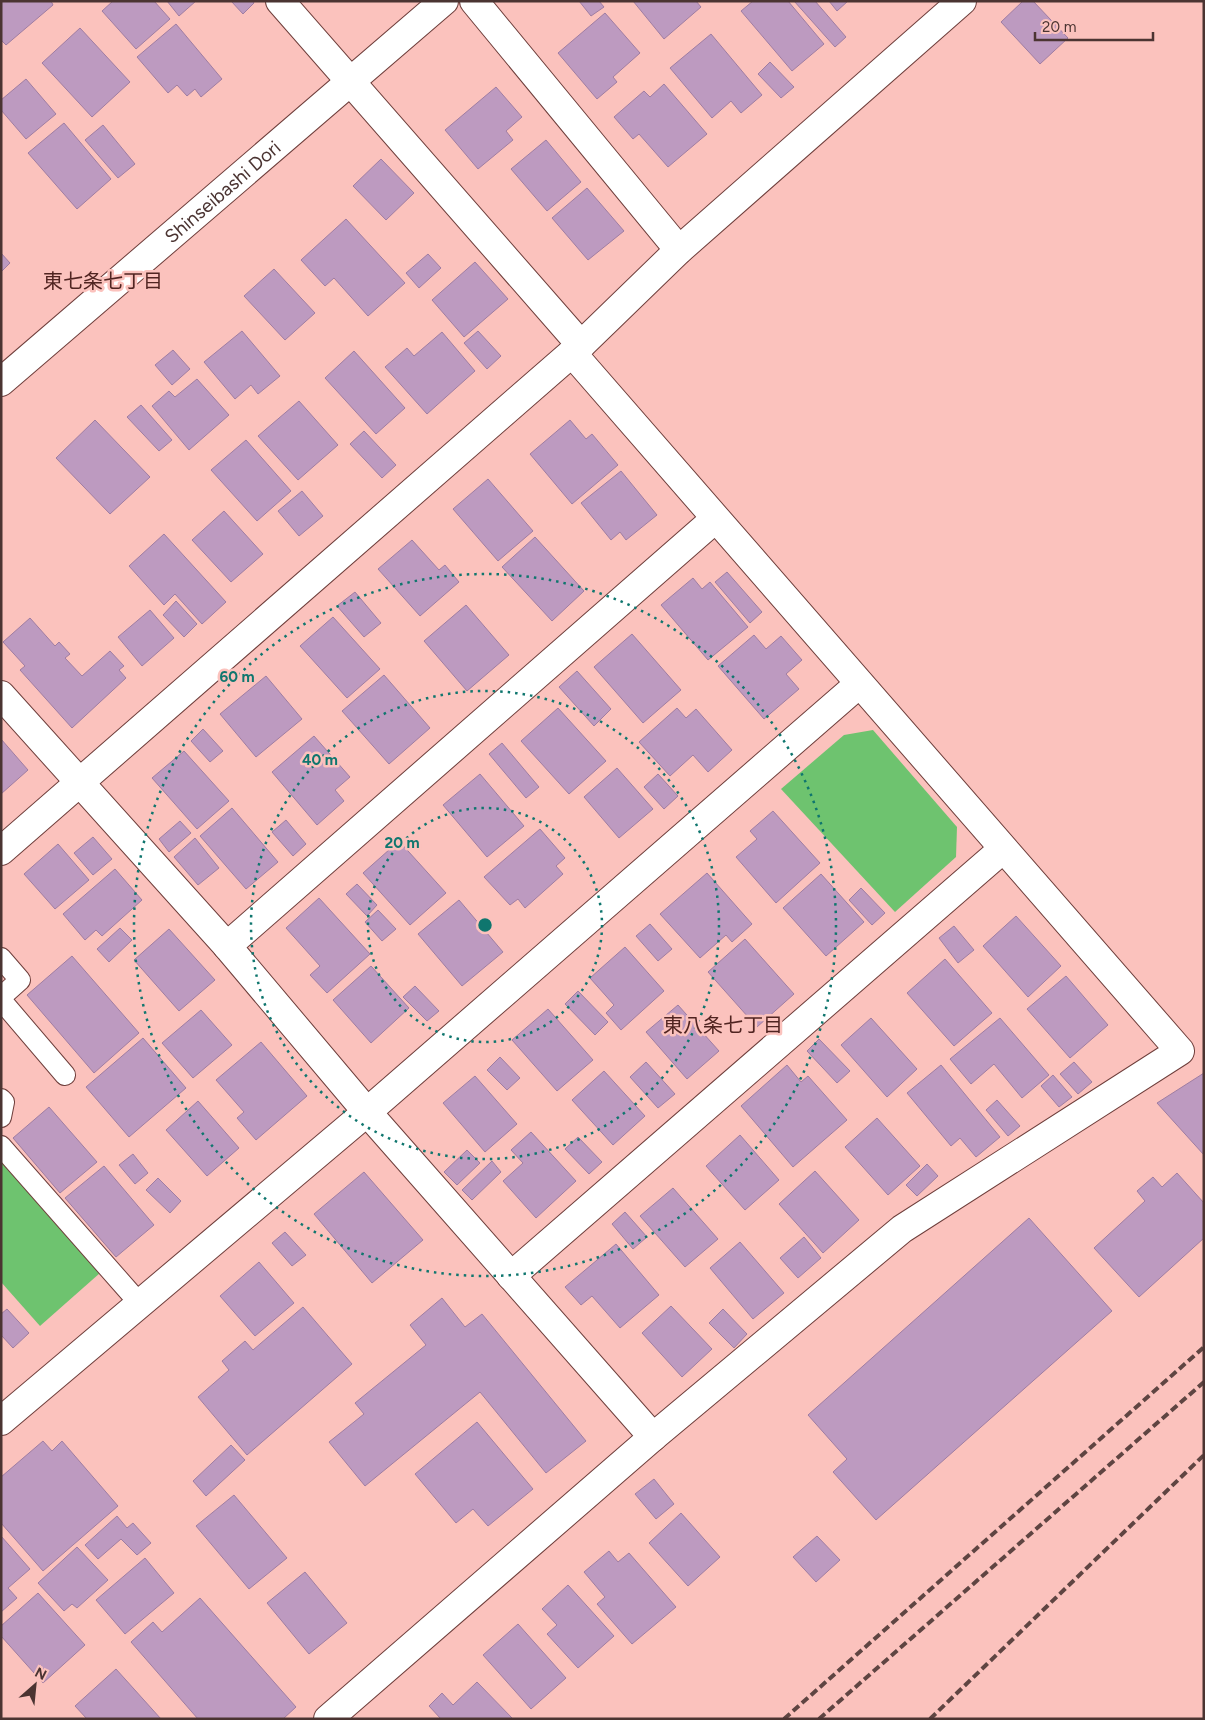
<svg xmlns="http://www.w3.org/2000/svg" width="1205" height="1720" font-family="Figtree,'Noto Sans JP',sans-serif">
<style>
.green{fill:#6ec36f}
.building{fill:#bd9ac0;stroke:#9f7da2}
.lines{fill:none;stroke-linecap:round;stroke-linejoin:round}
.lane-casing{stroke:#6e3e3b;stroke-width:22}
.street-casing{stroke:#6e3e3b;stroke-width:30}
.secondary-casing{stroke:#6e3e3b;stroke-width:30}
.lane{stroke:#fff;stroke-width:20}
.street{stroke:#fff;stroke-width:28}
.secondary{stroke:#fff;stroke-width:28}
.rail{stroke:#5f4542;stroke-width:4;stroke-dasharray:8 4;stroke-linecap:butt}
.ring{fill:none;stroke:#0f766e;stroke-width:2.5;stroke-dasharray:2.5 5}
.labels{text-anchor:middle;stroke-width:5;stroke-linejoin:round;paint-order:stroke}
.street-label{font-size:19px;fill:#4b3432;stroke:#fbc2bd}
.neighbourhood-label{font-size:20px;fill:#502421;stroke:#fbc2bd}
.centre{fill:#0f766e;stroke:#fbc2bd;stroke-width:2.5}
.ring-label{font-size:15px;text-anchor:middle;font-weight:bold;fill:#0f766e;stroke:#fbc2bd;stroke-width:5;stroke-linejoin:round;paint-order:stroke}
</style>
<rect width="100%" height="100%" fill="#fbc2bd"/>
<g class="green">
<path d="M873,730l84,97 -1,30 -61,55 -114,-123 63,-54z"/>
<path d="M1,1161l99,112 -60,53 -39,-44z"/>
</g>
<g class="building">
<path d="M1,1h50l2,4 -47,40 -5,-5z"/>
<path d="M113,1h41l16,18 -34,30 -34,-38z"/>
<path d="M167,1h29l-17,15z"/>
<path d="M231,1h22l1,2 -11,11z"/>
<path d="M579,1h20l5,6 -13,9z"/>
<path d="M633,1h63l5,6 -37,32z"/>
<path d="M753,1h35l36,43 -32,27 -51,-60z"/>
<path d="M794,1h21l31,36 -11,10z"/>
<path d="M829,1h19l-11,10z"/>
<path d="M1023,1h10l35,37 -28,26 -39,-42z"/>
<path d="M605,13l35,40 -27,24 4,5 -20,17 -39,-46z"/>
<path d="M176,24l46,55 -21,18 -6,-8 -8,7 -10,-11 -9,8 -31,-36z"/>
<path d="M80,28l50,54 -38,35 -50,-54z"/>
<path d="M711,34l51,61 -21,18 -10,-12 -19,17 -42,-50z"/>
<path d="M770,62l24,25 -13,11 -23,-24z"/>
<path d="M26,79l30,35 -30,25 -25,-29v-10z"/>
<path d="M664,84l43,50 -39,33 -29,-33 -6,5 -19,-22 30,-26 6,6z"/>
<path d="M496,87l26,30 -16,14 7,9 -35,29 -33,-39z"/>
<path d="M64,123l47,56 -34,30 -49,-56z"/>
<path d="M103,125l32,39 -17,14 -33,-38z"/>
<path d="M546,140l35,42 -34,29 -36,-42z"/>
<path d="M381,159l33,34 -28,27 -33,-34z"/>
<path d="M587,188l37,43 -36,29 -36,-42z"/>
<path d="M346,219l59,64 -37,33 -34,-38 -9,8 -24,-26z"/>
<path d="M1,253l9,10 -9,9z"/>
<path d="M428,254l13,14 -22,20 -13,-15z"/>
<path d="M475,262l33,37 -44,38 -32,-37z"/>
<path d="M274,269l41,44 -30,27 -41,-44z"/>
<path d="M242,331l38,45 -22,18 -7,-9 -16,14 -31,-37z"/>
<path d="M478,331l23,25 -14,13 -23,-26z"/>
<path d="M442,332l33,39 -48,43 -42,-47 22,-19 7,8z"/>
<path d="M173,350l17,19 -18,16 -17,-20z"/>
<path d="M354,351l51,57 -29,26 -51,-56z"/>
<path d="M197,379l32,36 -40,35 -37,-44 17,-15 6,6z"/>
<path d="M299,401l39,44 -40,35 -40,-44z"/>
<path d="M141,405l31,35 -13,11 -32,-34z"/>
<path d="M95,420l55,57 -40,37 -54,-56z"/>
<path d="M570,420l16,19 6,-5 26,31 -46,39 -42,-50z"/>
<path d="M364,431l32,34 -14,13 -32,-34z"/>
<path d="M246,440l45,51 -34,30 -46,-51z"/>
<path d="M621,471l36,44 -31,25 -6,-8 -9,8 -30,-37z"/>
<path d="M488,479l45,52 -35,30 -45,-52z"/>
<path d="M302,491l21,25 -24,20 -21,-25z"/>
<path d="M224,511l39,43 -32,28 -39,-42z"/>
<path d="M164,534l62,68 -24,22 -27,-30 -11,11 -35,-39z"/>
<path d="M535,537l49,54 -32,30 -50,-54z"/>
<path d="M412,540l27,30 6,-5 14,17 -39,34 -42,-47z"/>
<path d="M727,572l35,40 -12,11 -35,-41z"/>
<path d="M693,578l9,11 8,-7 38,45 -40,33 -47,-55z"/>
<path d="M355,592l26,31 -17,14 -27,-31z"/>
<path d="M176,601l21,23 -13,13 -21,-22z"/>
<path d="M466,605l43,50 -42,36 -43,-50z"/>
<path d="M150,610l24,28 -32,28 -24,-29z"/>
<path d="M333,617l47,52 -33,29 -47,-52z"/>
<path d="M30,618l25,28 4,-4 11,12 -5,4 17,18 28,-25 14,15 -5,4 7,8 -54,50 -52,-58 5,-4 -22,-24z"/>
<path d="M632,634l49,56 -38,33 -49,-56z"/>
<path d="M754,635l12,14 15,-13 21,24 -16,14 13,15 -35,30 -46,-53z"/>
<path d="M577,671l34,38 -17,17 -35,-39z"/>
<path d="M384,675l46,53 -41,36 -47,-53z"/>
<path d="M266,676l36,43 -46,38 -36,-43z"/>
<path d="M558,708l48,53 -37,33 -48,-53z"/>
<path d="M677,708l9,10 10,-9 36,41 -24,22 -15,-17 -23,21 -31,-34z"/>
<path d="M203,729l20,22 -13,11 -19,-21z"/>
<path d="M314,736l36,41 -15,13 9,11 -27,24 -45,-53z"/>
<path d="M1,739l27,31 -27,24z"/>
<path d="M502,743l37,44 -13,11 -37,-44z"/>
<path d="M184,751l45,50 -32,28 -45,-51z"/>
<path d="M617,768l36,41 -34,29 -35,-41z"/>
<path d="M480,774l44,52 -37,31 -44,-52z"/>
<path d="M658,774l20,22 -14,13 -20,-22z"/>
<path d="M232,808l46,54 -32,27 -46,-53z"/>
<path d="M773,811l47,52 -44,40 -40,-46 21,-18 -7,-8z"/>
<path d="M286,820l20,24 -13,12 -21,-24z"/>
<path d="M180,821l11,12 -22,19 -10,-13z"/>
<path d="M540,829l25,29 -9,8 7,8 -38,34 -7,-9 -8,6 -26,-28z"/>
<path d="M93,837l19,22 -19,16 -19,-22z"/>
<path d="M195,838l24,30 -21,17 -24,-28z"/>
<path d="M399,841l47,52 -36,32 -47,-52z"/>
<path d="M58,844l31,36 -34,29 -31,-35z"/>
<path d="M115,869l27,31 -40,36 -6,-6 -11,10 -22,-26z"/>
<path d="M707,873l45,51 -20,18 -6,-7 -26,23 -40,-44z"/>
<path d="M821,874l43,48 -38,34 -43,-48z"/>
<path d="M357,884l20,21 -10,11 -21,-22z"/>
<path d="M861,888l24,25 -13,12 -23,-25z"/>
<path d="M319,898l51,56 -43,39 -17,-18 10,-9 -34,-38z"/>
<path d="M459,900l44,52 -41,34 -44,-52z"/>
<path d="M378,910l18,19 -14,12 -17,-19z"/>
<path d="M1016,916l45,50 -33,31 -45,-51z"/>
<path d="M650,924l22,25 -14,12 -22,-25z"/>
<path d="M954,926l20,24 -16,13 -19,-25z"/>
<path d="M120,928l12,12 -23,22 -12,-13z"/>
<path d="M169,929l46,51 -36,31 -45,-51z"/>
<path d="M745,939l49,55 -37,33 -49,-55z"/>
<path d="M625,947l39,44 -43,39 -15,-17 8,-8 -24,-27z"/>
<path d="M72,956l67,77 -45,40 -67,-78z"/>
<path d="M945,959l47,54 -38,33 -47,-53z"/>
<path d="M371,966l38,42 -38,35 -38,-43z"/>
<path d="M1066,976l42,49 -38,33 -43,-49z"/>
<path d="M415,986l24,25 -12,10 -24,-24z"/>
<path d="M578,991l30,31 -13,13 -30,-31z"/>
<path d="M678,1005l41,46 -32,28 -41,-47z"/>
<path d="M548,1009l45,51 -36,31 -45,-51z"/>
<path d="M201,1010l31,35 -39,33 -31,-35z"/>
<path d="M871,1018l46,51 -30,28 -46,-52z"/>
<path d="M1000,1018l49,57 -27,23 -28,-34 -23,20 -21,-25z"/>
<path d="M143,1038l43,50 -57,49 -43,-50z"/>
<path d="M819,1039l31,32 -13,12 -30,-32z"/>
<path d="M261,1042l46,54 -51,44 -19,-22 7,-6 -28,-32z"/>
<path d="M500,1057l20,21 -13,12 -20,-20z"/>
<path d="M646,1062l29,32 -17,14 -28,-31z"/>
<path d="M1074,1062l18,20 -14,12 -18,-20z"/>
<path d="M787,1065l14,17 7,-6 39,44 -54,47 -52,-61z"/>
<path d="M941,1065l59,72 -24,20 -16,-19 -9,8 -44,-53z"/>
<path d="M604,1071l41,45 -32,29 -41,-45z"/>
<path d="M1204,1073v82l-47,-52z"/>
<path d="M1053,1075l19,22 -13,10 -18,-21z"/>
<path d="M475,1076l42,48 -32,28 -42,-49z"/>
<path d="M997,1100l23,26 -12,10 -22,-26z"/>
<path d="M198,1101l41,47 -32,28 -41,-46z"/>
<path d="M49,1107l48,55 -37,31 -47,-55z"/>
<path d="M877,1118l43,48 -32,29 -43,-48z"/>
<path d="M531,1132l45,49 -40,37 -33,-37 20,-18 -12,-13z"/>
<path d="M740,1135l39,45 -34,30 -39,-44z"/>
<path d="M578,1137l24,25 -13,12 -24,-25z"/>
<path d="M467,1150l13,13 -23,22 -13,-13z"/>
<path d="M133,1154l15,19 -13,11 -16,-19z"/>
<path d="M492,1161l9,11 -29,28 -10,-10z"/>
<path d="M927,1164l11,12 -21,20 -11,-11z"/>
<path d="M104,1166l50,59 -38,32 -51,-59z"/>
<path d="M815,1171l44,49 -36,33 -44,-49z"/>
<path d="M364,1172l59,68 -51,43 -58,-69z"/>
<path d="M1177,1173l27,30v35l-65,59 -45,-49 51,-47 -8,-10 16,-14 9,10z"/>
<path d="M158,1178l23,23 -11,12 -24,-23z"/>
<path d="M673,1188l45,51 -33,28 -45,-51z"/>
<path d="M625,1212l22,25 -14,12 -21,-25z"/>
<path d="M1029,1218l83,93 -236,209 -43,-48 14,-13 -39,-44z"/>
<path d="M285,1232l21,23 -14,11 -20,-23z"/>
<path d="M804,1237l17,21 -23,20 -18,-20z"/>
<path d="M740,1242l44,51 -31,26 -43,-51z"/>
<path d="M616,1244l43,51 -39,33 -28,-32 -11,9 -16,-18z"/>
<path d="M259,1262l35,41 -39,33 -35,-40z"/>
<path d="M442,1298l23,29 17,-13 104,127 -40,32 -66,-81 -115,94 -36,-44 35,-28 -9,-11 71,-58 -16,-20z"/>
<path d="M671,1306l41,43 -30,28 -40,-44z"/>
<path d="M303,1307l49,57 -105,91 -49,-58 31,-27 -7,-9 23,-20 8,9z"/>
<path d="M7,1309l22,24 -16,15 -12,-13v-21z"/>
<path d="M723,1309l24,25 -13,14 -25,-25z"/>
<path d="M477,1422l56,67 -45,37 -15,-17 -17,14 -41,-49z"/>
<path d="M43,1441l9,10 10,-10 56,65 -75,65 -42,-48v-46z"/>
<path d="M231,1445l14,15 -39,36 -13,-15z"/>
<path d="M654,1479l20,25 -18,15 -21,-25z"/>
<path d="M234,1495l53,63 -38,31 -53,-63z"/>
<path d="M681,1513l39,44 -32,29 -39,-43z"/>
<path d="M117,1516l10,12 6,-5 18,20 -14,12 -16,-16 -23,20 -13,-14z"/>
<path d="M1,1536l29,33 -22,19 9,10 -16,14z"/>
<path d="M817,1536l23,24 -24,22 -23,-25z"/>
<path d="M77,1547l31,33 -31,28 -5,-4 -8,7 -26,-28z"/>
<path d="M609,1551l9,11 11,-9 47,54 -44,37 -35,-40 8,-7 -21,-25z"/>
<path d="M145,1558l29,35 -49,41 -29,-34z"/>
<path d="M305,1572l42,51 -38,31 -42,-51z"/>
<path d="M568,1585l46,51 -36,32 -31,-34 10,-9 -15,-16z"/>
<path d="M38,1593l47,52 -42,38 -42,-47v-10z"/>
<path d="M200,1598l96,109 -13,12h-85l-67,-77 22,-20 9,10z"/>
<path d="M518,1624l48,54 -35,31 -48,-54z"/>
<path d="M116,1669l45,50h-74l-12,-13z"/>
<path d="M477,1682l36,37h-72l-12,-13 13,-13 11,12z"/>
</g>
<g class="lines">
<g class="lane-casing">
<g id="lane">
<path d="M1,958l19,22 -19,17"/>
<path d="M1,1000l64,75"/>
<path d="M1,1099l3,3 -3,15"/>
<path d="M1,1146l139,158"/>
</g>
</g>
<g class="street-casing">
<g id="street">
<path d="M280,1l301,344"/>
<path d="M474,1l205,249"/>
<path d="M1,695l226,251 140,166 286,325"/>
<path d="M1,851l580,-506 98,-95 283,-249"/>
<path d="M227,946l488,-427"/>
<path d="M511,1276l492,-427"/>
<path d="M1,1421l366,-309 492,-428"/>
<path d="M328,1719l325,-282 249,-208 278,-178 -608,-698"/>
</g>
</g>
<g class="secondary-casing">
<g id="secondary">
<path id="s1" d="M1,382l443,-381"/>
</g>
</g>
<use href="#lane" class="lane"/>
<use href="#street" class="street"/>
<use href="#secondary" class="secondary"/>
<g class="rail">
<path d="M784,1719l420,-372"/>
<path d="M819,1719l385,-337"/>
<path d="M930,1719l274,-264"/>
</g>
</g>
<g class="ring">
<circle cx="485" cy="925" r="117"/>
<circle cx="485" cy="925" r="234"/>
<circle cx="485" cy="925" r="351"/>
</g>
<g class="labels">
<g class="street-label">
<text dy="7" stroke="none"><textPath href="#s1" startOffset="292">Shinseibashi Dori</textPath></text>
</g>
<g class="neighbourhood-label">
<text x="103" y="288">東七条七丁目</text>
<text x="723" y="1032">東八条七丁目</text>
</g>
</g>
<circle cx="485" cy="925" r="8" class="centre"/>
<g class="ring-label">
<text x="237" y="682">60 m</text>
<text x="320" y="765">40 m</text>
<text x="402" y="848">20 m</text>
</g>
<rect width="1205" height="1720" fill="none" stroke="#4b3432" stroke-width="5"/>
<g transform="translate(35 1685) rotate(27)" stroke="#fbc2bd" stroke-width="4" paint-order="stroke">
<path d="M0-4L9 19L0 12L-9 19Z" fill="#4b3432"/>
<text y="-8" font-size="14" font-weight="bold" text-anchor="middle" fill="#4b3432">N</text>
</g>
<path d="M1035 32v8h118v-8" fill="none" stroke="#4b3432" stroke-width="2.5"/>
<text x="1042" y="32" font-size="15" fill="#4b3432" stroke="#fbc2bd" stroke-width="4" paint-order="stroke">20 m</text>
</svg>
